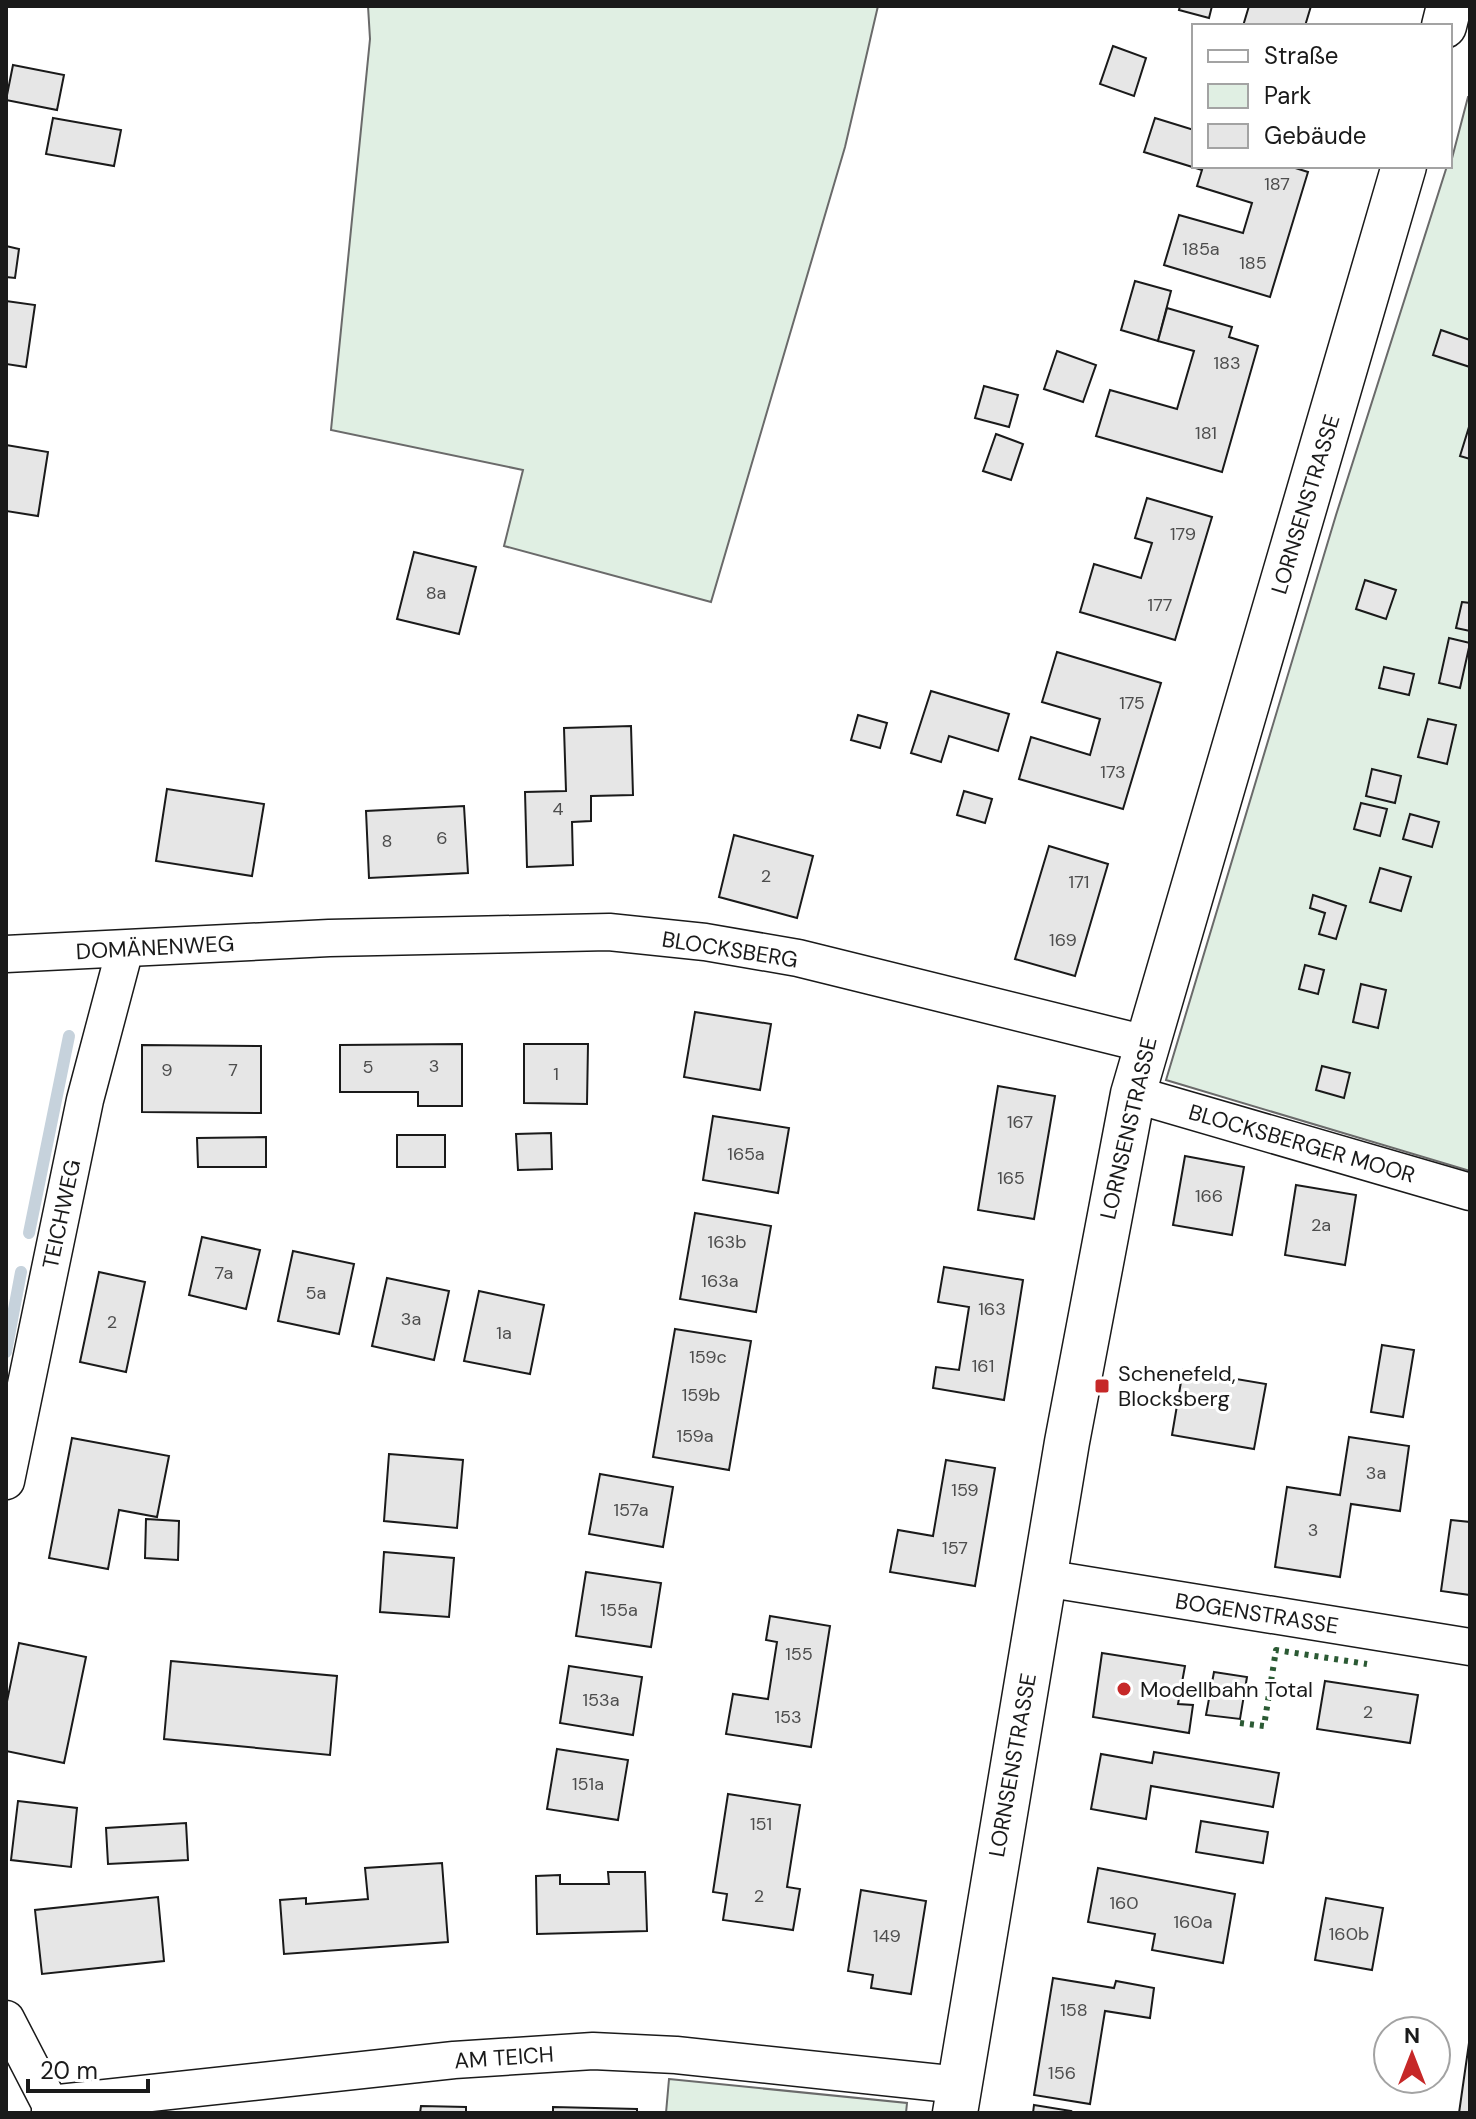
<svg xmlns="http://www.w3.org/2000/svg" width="1476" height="2119" font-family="'DM Sans',sans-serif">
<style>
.green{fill:#e0efe3;stroke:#6a6a6a;stroke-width:2}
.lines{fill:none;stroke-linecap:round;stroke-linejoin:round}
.stream{stroke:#c6d2dc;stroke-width:12}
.building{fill:#e6e6e6;stroke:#1a1a1a;stroke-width:2}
.minor-casing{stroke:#1a1a1a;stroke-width:39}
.tertiary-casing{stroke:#1a1a1a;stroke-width:47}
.minor{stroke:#fff;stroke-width:36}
.tertiary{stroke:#fff;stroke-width:44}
.hedge{stroke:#2b5a34;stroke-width:6;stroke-dasharray:4 6;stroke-linecap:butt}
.poi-dot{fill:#c62828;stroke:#fff;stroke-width:3}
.labels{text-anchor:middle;stroke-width:6;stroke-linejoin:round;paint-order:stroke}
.number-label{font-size:18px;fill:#4d4d4d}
.street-label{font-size:22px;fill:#1a1a1a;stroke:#fff}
.poi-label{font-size:22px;fill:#1a1a1a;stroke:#fff;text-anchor:start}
</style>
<rect width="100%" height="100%" fill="#fff"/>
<g class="green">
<path d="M368,6h510l-33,141 -134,455 -207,-56 19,-76 -192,-40 39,-391z"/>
<path d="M1468,97h2v1074l-304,-91 170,-565 111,-349h3z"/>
<path d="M669,2079l238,24 -1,10h-240z"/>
</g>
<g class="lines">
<g class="stream">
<path d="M29,1233l40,-197"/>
<path d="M6,1352l15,-80"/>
</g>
</g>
<g class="building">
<path d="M1180,6h32l-3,12 -30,-8z"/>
<path d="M1249,6h62l-6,20h-62z"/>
<path d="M1113,46l33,12 -12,38 -34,-12z"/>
<path d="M13,65l51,10 -7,35 -51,-10z"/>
<path d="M53,118l68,12 -7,36 -68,-12z"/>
<path d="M1155,118l39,12v36h95l19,6 -38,125 -106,-32 15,-50 64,18 9,-30 -55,-17 5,-16 -58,-18z"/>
<path d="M6,246l13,3 -4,29 -9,-1z"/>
<path d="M1135,281l36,10 -13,50 -37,-11z"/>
<path d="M6,301l29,4 -9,62 -20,-3z"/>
<path d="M1167,308l65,19 -3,10 29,9 -36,126 -126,-36 14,-46 67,19 17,-58 -36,-10z"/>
<path d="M1441,330l29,10v27l-37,-12z"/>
<path d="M1057,351l39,14 -13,37 -39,-13z"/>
<path d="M984,386l34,9 -9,32 -34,-9z"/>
<path d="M1469,427l1,1v31l-10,-3z"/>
<path d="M996,434l27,10 -12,36 -28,-9z"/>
<path d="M6,445l42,7 -10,64 -32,-5z"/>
<path d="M1147,498l65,19 -37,123 -95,-28 14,-48 47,14 11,-35 -17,-5z"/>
<path d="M414,552l62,15 -17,67 -62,-15z"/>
<path d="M1365,580l31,10 -10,29 -30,-10z"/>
<path d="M1462,602l8,1v28l-14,-3z"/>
<path d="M1449,638l21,5 -10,45 -21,-5z"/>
<path d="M1057,652l104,31 -38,126 -104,-30 12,-42 59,18 10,-36 -58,-17z"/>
<path d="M1384,667l30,7 -5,21 -30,-7z"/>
<path d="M931,691l78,23 -11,37 -49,-15 -8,26 -30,-9z"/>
<path d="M858,715l29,8 -7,25 -29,-8z"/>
<path d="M1428,719l28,6 -9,39 -29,-7z"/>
<path d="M631,726l2,69 -42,1v25l-19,1 1,43 -46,2 -2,-75 41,-1 -2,-63z"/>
<path d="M1372,769l29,7 -6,27 -29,-7z"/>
<path d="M167,789l97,15 -12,72 -96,-15z"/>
<path d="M964,791l28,8 -7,24 -28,-8z"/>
<path d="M1361,803l26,6 -7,27 -26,-7z"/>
<path d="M464,806l4,67 -99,5 -3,-67z"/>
<path d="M1410,814l29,8 -7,25 -29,-8z"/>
<path d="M734,835l79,21 -16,62 -78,-21z"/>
<path d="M1049,846l59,18 -33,112 -60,-17z"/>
<path d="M1380,868l31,9 -10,34 -31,-9z"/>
<path d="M1313,895l33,11 -10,33 -17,-5 6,-21 -15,-5z"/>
<path d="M1305,965l19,5 -6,24 -19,-5z"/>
<path d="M1361,984l25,6 -8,38 -25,-6z"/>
<path d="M695,1012l76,12 -11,66 -76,-13z"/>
<path d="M462,1044v62h-44v-14h-78v-47z"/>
<path d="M524,1044h64l-1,60 -63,-1z"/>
<path d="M142,1045l119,1v67l-119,-1z"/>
<path d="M1322,1066l28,7 -6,25 -28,-8z"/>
<path d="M998,1086l57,10 -21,123 -56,-9z"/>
<path d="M713,1116l76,12 -11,65 -75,-13z"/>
<path d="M551,1133l1,36 -34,1 -2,-36z"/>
<rect x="397" y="1135" width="48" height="32"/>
<path d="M266,1137v30h-68l-1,-29z"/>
<path d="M1185,1156l59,11 -12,68 -59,-10z"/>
<path d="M1296,1185l60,10 -11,70 -60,-10z"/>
<path d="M695,1213l76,13 -15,86 -76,-13z"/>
<path d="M202,1237l58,13 -14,59 -57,-14z"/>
<path d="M293,1251l61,13 -15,70 -61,-13z"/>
<path d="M944,1267l79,13 -19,120 -71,-12 3,-21 23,3 10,-63 -31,-5z"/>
<path d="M99,1272l46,10 -19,90 -46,-10z"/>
<path d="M387,1278l62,13 -15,69 -62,-14z"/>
<path d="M479,1291l65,14 -14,69 -66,-13z"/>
<path d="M675,1329l76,12 -22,129 -76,-13z"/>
<path d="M1382,1345l32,5 -11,67 -32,-5z"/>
<path d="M1183,1370l83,14 -12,65 -82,-14z"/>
<path d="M1349,1437l60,9 -9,65 -49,-7 -11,73 -65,-10 12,-80 53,8z"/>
<path d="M72,1438l97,18 -12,61 -38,-7 -11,59 -59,-11z"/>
<path d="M389,1454l74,6 -6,68 -73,-7z"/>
<path d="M946,1460l49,8 -20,118 -85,-14 8,-42 35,6z"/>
<path d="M600,1474l73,13 -10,60 -74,-13z"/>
<path d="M146,1519l33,2 -1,39 -33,-2z"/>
<path d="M1451,1520l19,2v73l-29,-4z"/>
<path d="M384,1552l70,6 -5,59 -69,-5z"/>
<path d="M586,1572l75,11 -10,64 -75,-11z"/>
<path d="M770,1616l60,10 -19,121 -85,-13 7,-40 35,5 9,-57 -11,-2z"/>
<path d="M19,1643l67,14 -22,106 -58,-12v-45z"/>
<path d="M1102,1653l83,13 -7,38 15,1 -4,28 -96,-16z"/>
<path d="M171,1661l166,15 -7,79 -166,-16z"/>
<path d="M569,1666l73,11 -9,58 -73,-12z"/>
<path d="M1214,1672l33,5 -7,42 -34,-4z"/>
<path d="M1325,1681l93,14 -8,48 -93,-14z"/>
<path d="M557,1749l71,11 -10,60 -71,-11z"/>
<path d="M1154,1752l125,21 -6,34 -122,-21 -5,33 -55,-10 10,-55 51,9z"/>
<path d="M728,1794l72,11 -13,82 13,2 -7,41 -70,-10 4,-26 -14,-2z"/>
<path d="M18,1801l59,7 -6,59 -60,-7z"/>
<path d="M1201,1821l67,11 -5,31 -67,-11z"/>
<path d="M186,1823l2,37 -80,4 -2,-36z"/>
<path d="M442,1863l6,79 -164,12 -4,-54 26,-2v6l62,-5 -3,-31z"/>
<path d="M1098,1868l137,26 -12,69 -71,-13 3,-16 -67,-12z"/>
<path d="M608,1872h37l2,59 -110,3 -1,-58 24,-1v9h49z"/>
<path d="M861,1890l65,11 -15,93 -40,-6 2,-13 -25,-4z"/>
<path d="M158,1897l6,64 -122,13 -7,-64z"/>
<path d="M1326,1898l57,10 -11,62 -57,-10z"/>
<path d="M1053,1978l61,10 2,-7 38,7 -4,30 -45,-7 -15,93 -56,-9z"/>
<path d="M1470,2037v76h-11l11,-77z"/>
<path d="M1034,2105l37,6 -1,2h-37z"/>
<path d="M421,2106l45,1v6h-46z"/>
<path d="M553,2107l84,2v4h-84z"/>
</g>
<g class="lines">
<g class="minor-casing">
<g id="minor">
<path d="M6,954l323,-16 280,-6 96,10 93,16 348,86"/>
<path d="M1133,1094l337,98"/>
<path d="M6,1481l79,-381 40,-151"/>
<path d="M1044,1578l426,69"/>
<path d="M6,2019l44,85v9"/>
<path d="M50,2104l404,-44 139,-9 83,4 283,30"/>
</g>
</g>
<g class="tertiary-casing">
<g id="tertiary">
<path d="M1444,26l5,-20"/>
<path d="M955,2113l112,-671 66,-348 271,-928"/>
</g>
</g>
<use href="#minor" class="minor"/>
<use href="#tertiary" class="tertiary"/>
<path class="hedge" d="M1240,1723l24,3 12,-76 91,14"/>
</g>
<g class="poi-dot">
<rect x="1094" y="1378" width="16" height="16" rx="4"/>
<circle cx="1124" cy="1689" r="8"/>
</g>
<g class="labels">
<g class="number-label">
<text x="1277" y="190">187</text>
<text x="1201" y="255">185a</text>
<text x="1253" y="269">185</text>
<text x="1227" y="369">183</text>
<text x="1206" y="439">181</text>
<text x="1183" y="540">179</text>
<text x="436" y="599">8a</text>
<text x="1160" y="611">177</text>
<text x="1132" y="709">175</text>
<text x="1113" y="778">173</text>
<text x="558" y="815">4</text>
<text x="442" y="844">6</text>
<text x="387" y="847">8</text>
<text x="766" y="882">2</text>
<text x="1079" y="888">171</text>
<text x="1063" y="946">169</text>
<text x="434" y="1072">3</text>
<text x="368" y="1073">5</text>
<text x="167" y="1076">9</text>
<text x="233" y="1076">7</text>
<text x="556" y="1080">1</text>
<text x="1020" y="1128">167</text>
<text x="746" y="1160">165a</text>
<text x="1011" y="1184">165</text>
<text x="1209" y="1202">166</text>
<text x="1321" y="1231">2a</text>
<text x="727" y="1248">163b</text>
<text x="224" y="1279">7a</text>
<text x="720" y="1287">163a</text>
<text x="316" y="1299">5a</text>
<text x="992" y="1315">163</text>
<text x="411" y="1325">3a</text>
<text x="112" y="1328">2</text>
<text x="504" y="1339">1a</text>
<text x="708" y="1363">159c</text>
<text x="983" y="1372">161</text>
<text x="701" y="1401">159b</text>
<text x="695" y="1442">159a</text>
<text x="1376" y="1479">3a</text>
<text x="965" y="1496">159</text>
<text x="631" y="1516">157a</text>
<text x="1313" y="1536">3</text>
<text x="955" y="1554">157</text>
<text x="619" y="1616">155a</text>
<text x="799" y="1660">155</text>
<text x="601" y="1706">153a</text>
<text x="1368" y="1718">2</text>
<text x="788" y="1723">153</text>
<text x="588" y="1790">151a</text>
<text x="761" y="1830">151</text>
<text x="759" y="1902">2</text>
<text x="1124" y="1909">160</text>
<text x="1193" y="1928">160a</text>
<text x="1349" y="1940">160b</text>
<text x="887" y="1942">149</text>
<text x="1074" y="2016">158</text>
<text x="1062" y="2079">156</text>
</g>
<g class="street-label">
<text transform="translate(1305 504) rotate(-73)" y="8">LORNSENSTRASSE</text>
<text transform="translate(155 947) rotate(-3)" y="8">DOMÄNENWEG</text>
<text transform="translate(730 949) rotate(9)" y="8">BLOCKSBERG</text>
<text transform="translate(1128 1128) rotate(-77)" y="8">LORNSENSTRASSE</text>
<text transform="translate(1302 1143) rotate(16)" y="8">BLOCKSBERGER MOOR</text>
<text transform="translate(61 1214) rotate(-78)" y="8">TEICHWEG</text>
<text transform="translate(1257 1613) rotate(9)" y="8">BOGENSTRASSE</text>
<text transform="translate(1012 1765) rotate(-80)" y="8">LORNSENSTRASSE</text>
<text transform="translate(504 2057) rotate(-4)" y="8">AM TEICH</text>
</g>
<g class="poi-label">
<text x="1118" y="1381">Schenefeld,<tspan x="1118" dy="25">Blocksberg</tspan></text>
<text x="1140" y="1697">Modellbahn Total</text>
</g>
</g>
<rect width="1476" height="2119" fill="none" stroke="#1a1a1a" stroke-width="16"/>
<rect x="1192" y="24" width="260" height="144" fill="#ffffff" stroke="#a3a3a3" stroke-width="2"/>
<rect x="1208" y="50" width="40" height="12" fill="#ffffff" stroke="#a3a3a3" stroke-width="2"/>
<text x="1264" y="64" font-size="24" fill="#1a1a1a">Straße</text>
<rect x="1208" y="84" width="40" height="24" fill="#e0efe3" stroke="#a3a3a3" stroke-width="2"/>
<text x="1264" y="104" font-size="24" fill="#1a1a1a">Park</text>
<rect x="1208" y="124" width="40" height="24" fill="#e6e6e6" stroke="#a3a3a3" stroke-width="2"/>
<text x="1264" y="144" font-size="24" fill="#1a1a1a">Gebäude</text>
<g transform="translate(1412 2055)"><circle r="38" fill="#ffffff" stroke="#a3a3a3" stroke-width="2"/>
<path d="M0-6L14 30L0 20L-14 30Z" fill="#c62828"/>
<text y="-12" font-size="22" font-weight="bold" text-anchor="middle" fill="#1a1a1a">N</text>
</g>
<path d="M28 2079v12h120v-12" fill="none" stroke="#1a1a1a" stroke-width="4"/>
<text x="40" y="2079" font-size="24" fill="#1a1a1a" stroke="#ffffff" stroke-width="6" paint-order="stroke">20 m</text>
</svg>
